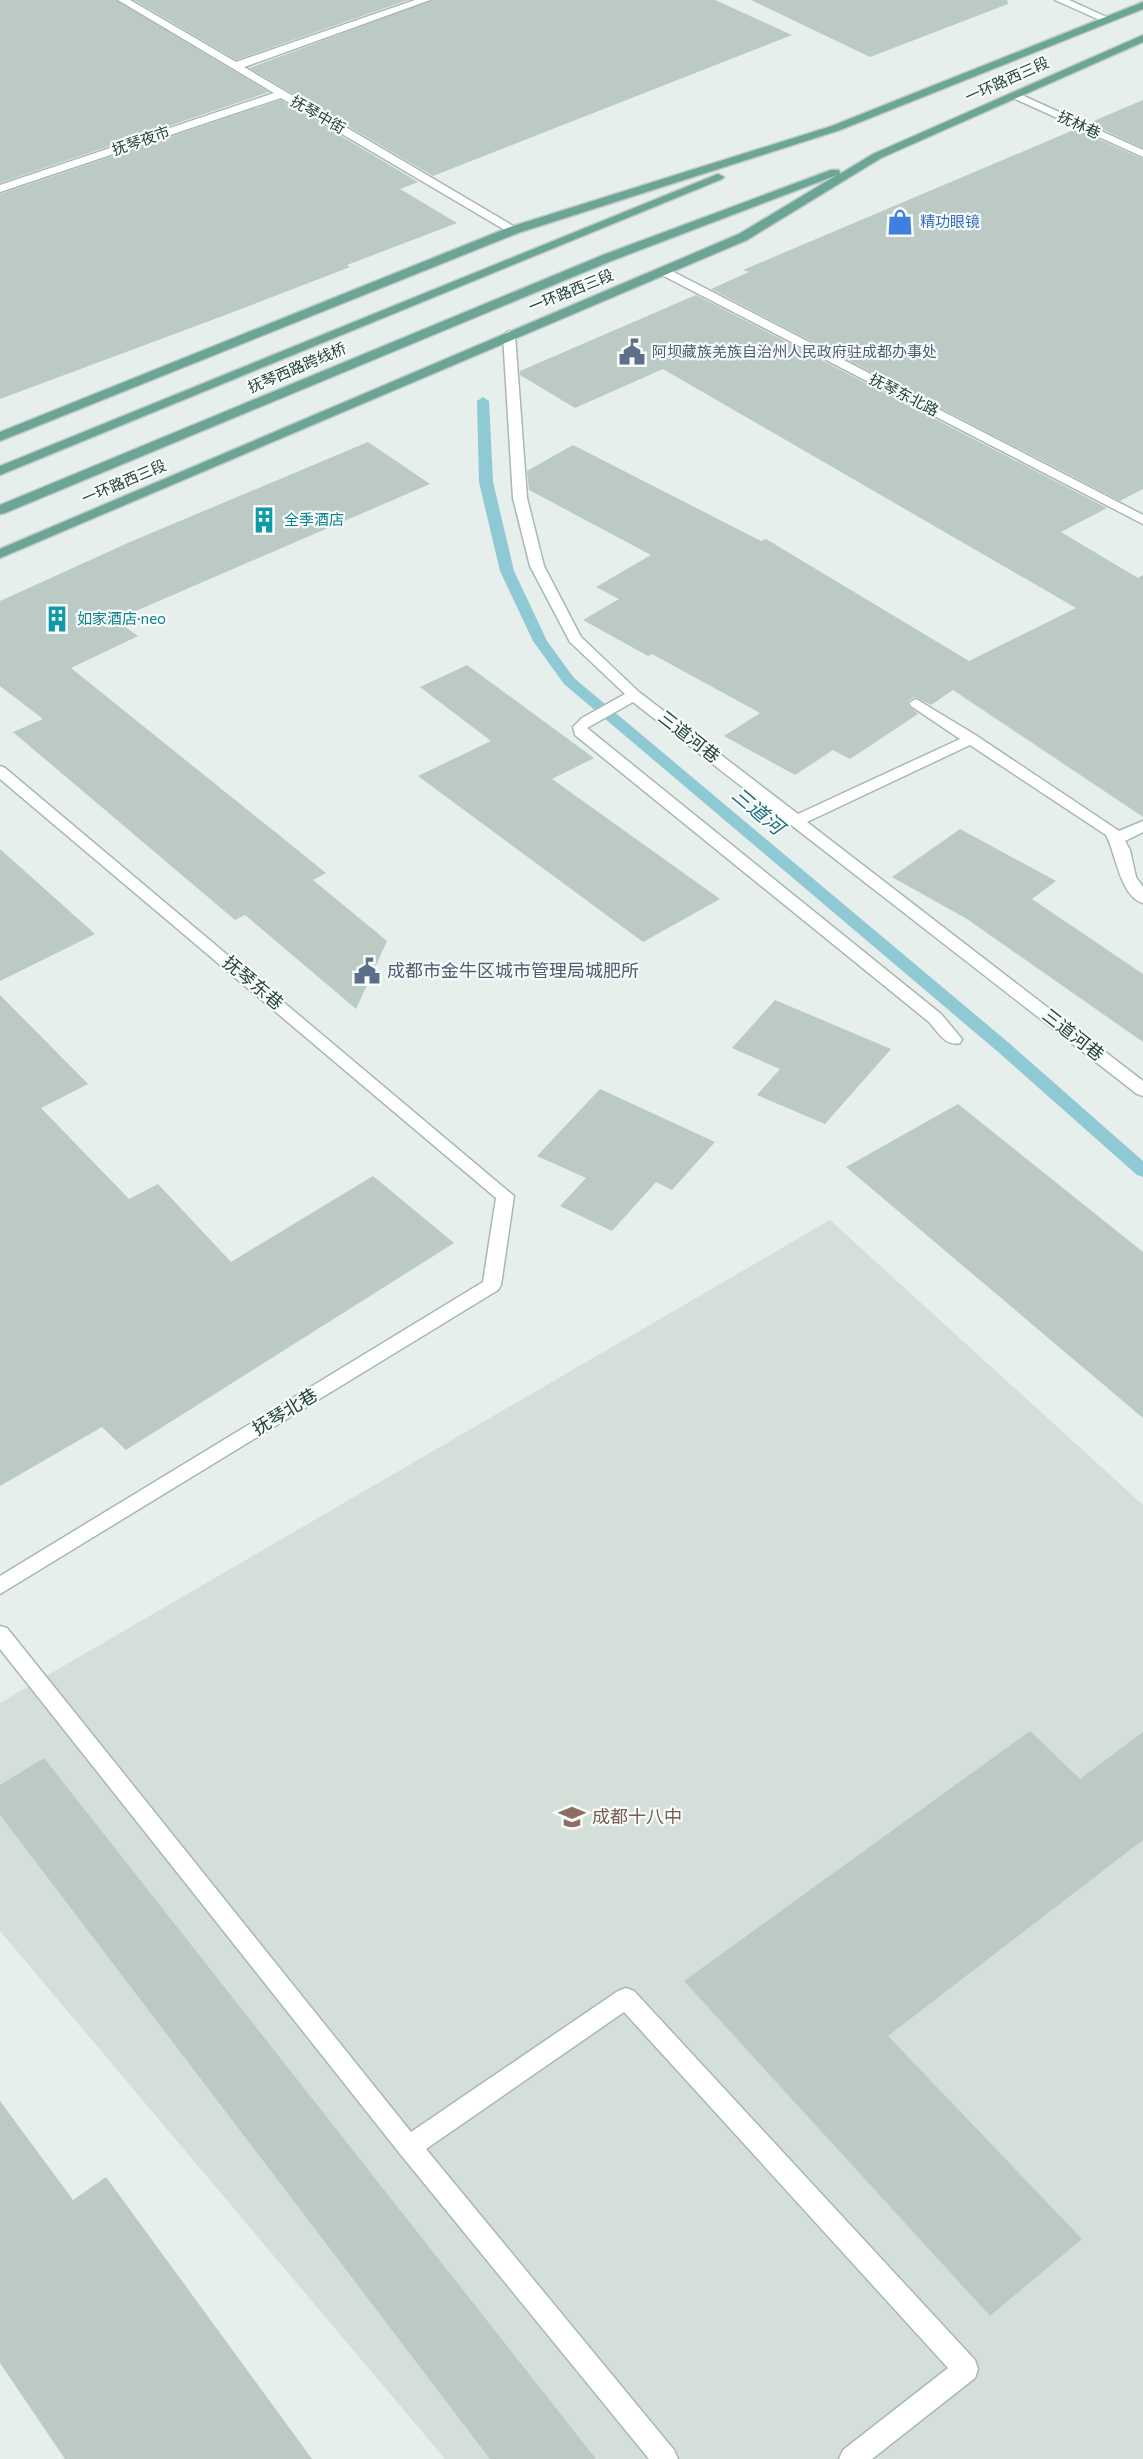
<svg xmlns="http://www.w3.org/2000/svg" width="1143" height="2459" font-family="Commissioner,'Noto Sans SC',sans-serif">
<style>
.built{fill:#d4dfda}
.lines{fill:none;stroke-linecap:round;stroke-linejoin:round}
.stream{fill:#8ec9d4;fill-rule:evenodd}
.building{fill:#bbcac4}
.minor-casing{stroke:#a8b8b2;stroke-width:3}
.major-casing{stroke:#c2cac8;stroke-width:3}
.minor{fill:#fff;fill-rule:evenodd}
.major{fill:#6aa596;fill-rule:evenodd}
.labels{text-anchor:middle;stroke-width:4.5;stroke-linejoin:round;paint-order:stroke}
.far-street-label{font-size:15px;fill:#24423a;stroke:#f7fbf9}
.far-shop-label{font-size:15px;fill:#366cbe;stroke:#f7fbf9;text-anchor:start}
.far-service-label{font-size:15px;fill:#4e5e75;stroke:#f7fbf9;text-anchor:start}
.far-culture-label{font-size:15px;fill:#0d838f;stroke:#f7fbf9;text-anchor:start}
.street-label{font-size:18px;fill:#24423a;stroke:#f7fbf9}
.service-label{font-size:18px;fill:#4e5e75;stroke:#f7fbf9;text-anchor:start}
.education-label{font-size:18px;fill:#785e54;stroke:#f7fbf9;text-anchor:start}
.water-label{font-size:20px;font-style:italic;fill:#1c6f80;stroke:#f7fbf9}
</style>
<rect width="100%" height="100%" fill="#e6efeb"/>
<path class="built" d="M830,1220l313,285v954h-698l-445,-528v-228z"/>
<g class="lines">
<path class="stream" d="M483,397l6,4 4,81 21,89 33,70 27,37 435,365 134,118v16l-6,-2 -140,-124 -433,-367 -31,-43 -33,-70 -21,-89 -2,-81z"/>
</g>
<g class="building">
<path d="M0,0h116l153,92 -269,91z"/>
<path d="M134,0h274l-172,60z"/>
<path d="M432,0h283l77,35 -359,141 -184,-108z"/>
<path d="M751,0h256l1,4 -138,53z"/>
<path d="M281,100l137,82 -18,7 57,34 -110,42 3,2 -130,50 -220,82v-205z"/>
<path d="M1143,100v48l-54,-25z"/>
<path d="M1076,129l67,30v330l-23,12 -409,-212 38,-17 -6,-2z"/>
<path d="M696,295l411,213 -46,24 77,46 5,-3v242l-190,-127 -22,15 -16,-8 -7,4 -1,3 11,10 -68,45 -17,-9 -38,25 -71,-39 36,-23 -108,-59 -4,2 -65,-36 36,-21 -23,-12 55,-32 -122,-65 -2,-19 46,-26 188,96 5,-2 203,122 107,-53 -413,-239 -88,39 -55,-33v-4z"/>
<path d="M368,442l62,42 -315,136 23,16 -67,32 255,205 -13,7 74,61 -31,68 -111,-94 -10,5 -222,-188 30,-13 -43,-33v-85l130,-59z"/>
<path d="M467,665l127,93 -42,21 168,120 -77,43 -225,-166 73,-35 -71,-54z"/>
<path d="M960,829l96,52 -24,18 111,75v68l-176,-123 -75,-42z"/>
<path d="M0,849l95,85 -95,47z"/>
<path d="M0,995l88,89 -47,24 88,91 29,-15 73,78 142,-86 81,67 -328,207 -24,-23 -102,59z"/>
<path d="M775,1000l116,49 -66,75 -68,-29 23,-26 -48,-21z"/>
<path d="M600,1089l115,53 -43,48 -16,-8 -44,49 -52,-25 26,-28 -49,-22z"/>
<path d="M958,1104l185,148v166l-297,-251z"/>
<path d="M1030,1731l50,48 63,-47v108l-255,196 194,203 -92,77 -306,-335z"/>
<path d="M44,1758l552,701h-106l-490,-644v-30z"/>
<path d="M0,2101l73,99 33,-23 206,282h-247l-65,-96z"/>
</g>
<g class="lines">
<g class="minor-casing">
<g id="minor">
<path d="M118,0h12l106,62 179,-62h15l-186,67 276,163 -2,3h-8l-229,-135 -281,94v-7l274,-92z"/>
<path d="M1055,0h14l42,19 -5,3 -4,-1z"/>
<path d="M1015,92l128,58v7l-132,-60v-4z"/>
<path d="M664,267l479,248v9l-483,-250 -2,-3z"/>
<path d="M509,331l6,4 12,163 17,68 37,71 58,55 159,122 162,-75 -49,-33 -2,-3 7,-4 61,37 142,95 24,-10v11l-18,9 5,9 6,27 7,10v16c-23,-6 -27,-50 -37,-68l-136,-90 -163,77 336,259v15l-6,-2 -504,-392 -46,26 354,286 21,25 -2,4c-14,4 -22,-11 -31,-21l-354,-287 -2,-8 9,-9 43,-24 -55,-52 -40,-76 -17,-68 -10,-163z"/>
<path d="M0,766l5,2 509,428 -13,89 -3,5 -498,304v-18l483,-294 13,-84 -496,-419z"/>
<path d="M0,1626l7,2 404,504 207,-141 8,-3 8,3 341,369 3,9 -3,9 -103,81h-33l4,-9 105,-82 -324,-356 -198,137 248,301 4,9h-29l-248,-304 -401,-506z"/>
</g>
</g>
<g class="major-casing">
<g id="major">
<path d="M1143,2v7l-303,121 -322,103 -518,208v-9l510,-205 322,-101z"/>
<path d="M1143,35v7l-262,116 -134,82 -747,318v-9l739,-315 98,-59 -226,86 -606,252 -5,1v-9l603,-250 228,-85h8l1,4 33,-20z"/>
<path d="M718,174l6,3 -2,2 -722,296v-9z"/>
</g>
</g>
<use href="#minor" class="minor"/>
<use href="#major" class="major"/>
</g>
<defs>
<g id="shop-bare" transform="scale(2.07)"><path d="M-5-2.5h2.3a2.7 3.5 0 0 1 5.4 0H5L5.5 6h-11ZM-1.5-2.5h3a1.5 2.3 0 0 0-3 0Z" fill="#3f7fe0" stroke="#f7fbf9" stroke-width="2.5" paint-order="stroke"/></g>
<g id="civic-bare" transform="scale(2.07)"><path d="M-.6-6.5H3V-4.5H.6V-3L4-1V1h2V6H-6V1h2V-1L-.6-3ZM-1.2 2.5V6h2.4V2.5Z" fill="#5c6f8a" stroke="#f7fbf9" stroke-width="2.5" paint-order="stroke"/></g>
<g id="building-bare" transform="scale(2.07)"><path d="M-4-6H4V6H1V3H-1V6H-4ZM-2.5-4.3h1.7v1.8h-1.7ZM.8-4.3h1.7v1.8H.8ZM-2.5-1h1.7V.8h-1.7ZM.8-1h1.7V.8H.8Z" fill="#0f9aa8" stroke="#f7fbf9" stroke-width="2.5" paint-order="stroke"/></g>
<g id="school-bare" transform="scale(2.07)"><path d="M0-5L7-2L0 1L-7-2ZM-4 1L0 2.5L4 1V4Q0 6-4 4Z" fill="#8d6e63" stroke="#f7fbf9" stroke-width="2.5" paint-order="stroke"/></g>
</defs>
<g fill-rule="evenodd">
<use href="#shop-bare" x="900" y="222"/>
<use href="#civic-bare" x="632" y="352"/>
<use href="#building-bare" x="264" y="520"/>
<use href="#building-bare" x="57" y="619"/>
<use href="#civic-bare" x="367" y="971"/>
<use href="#school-bare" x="572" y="1817"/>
</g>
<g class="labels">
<g class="far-street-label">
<text transform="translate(1007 80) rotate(-24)" y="5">一环路西三段</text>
<text transform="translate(318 115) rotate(30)" y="5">抚琴中街</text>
<text transform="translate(1079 125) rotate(25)" y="5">抚林巷</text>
<text transform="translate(141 141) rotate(-19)" y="5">抚琴夜市</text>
<text transform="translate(571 291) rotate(-22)" y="5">一环路西三段</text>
<text transform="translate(297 368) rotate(-23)" y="5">抚琴西路跨线桥</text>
<text transform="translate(904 395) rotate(27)" y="5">抚琴东北路</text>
<text transform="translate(124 482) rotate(-23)" y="5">一环路西三段</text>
</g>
<g class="far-shop-label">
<text x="920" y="227">精功眼镜</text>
</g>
<g class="far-service-label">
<text x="652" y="357">阿坝藏族羌族自治州人民政府驻成都办事处</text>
</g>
<g class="far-culture-label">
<text x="284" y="525">全季酒店</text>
<text x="77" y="624">如家酒店·neo</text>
</g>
<g class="street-label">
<text transform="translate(689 737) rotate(38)" y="6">三道河巷</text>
<text transform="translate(253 983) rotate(40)" y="6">抚琴东巷</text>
<text transform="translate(1073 1035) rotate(38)" y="6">三道河巷</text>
<text transform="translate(285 1412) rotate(-31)" y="6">抚琴北巷</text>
</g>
<g class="service-label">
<text x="387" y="977">成都市金牛区城市管理局城肥所</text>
</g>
<g class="education-label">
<text x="592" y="1823">成都十八中</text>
</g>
<g class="water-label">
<text transform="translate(758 811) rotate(40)" y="7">三道河</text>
</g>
</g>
</svg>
